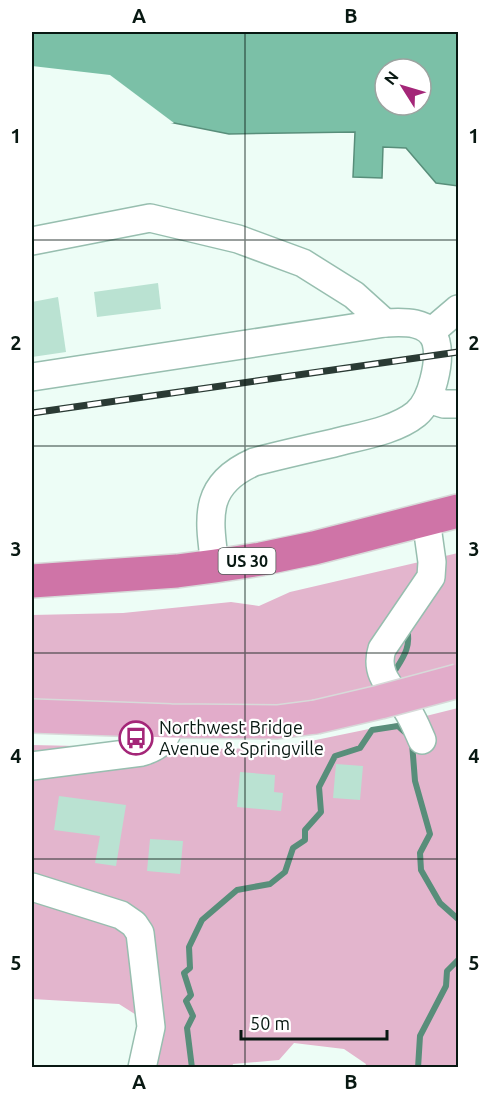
<svg xmlns="http://www.w3.org/2000/svg" width="490" height="1099" font-family="Ubuntu,sans-serif">
<style>
.green{fill:#e3b5cd}
.water{fill:#7bc0a7;stroke:#588e7a;stroke-width:1.5;fill-rule:evenodd}
.pier{fill:#edfdf6}
.lines{fill:none;stroke-linecap:round;stroke-linejoin:round}
.stream{stroke:#588e7a;stroke-width:6}
.building{fill:#bae2d2}
.minor-casing{stroke:#97beaf;stroke-width:30}
.major-casing{stroke:#d7dad9;stroke-width:36}
.highway-casing{stroke:#d7dad9;stroke-width:36}
.minor{stroke:#fff;stroke-width:27}
.major{stroke:#e2acca;stroke-width:33}
.highway{stroke:#cf74a7;stroke-width:33}
.rail-casing{stroke:#2a3a34;stroke-width:7}
.rail{stroke:#fff;stroke-width:4.5;stroke-dasharray:14;stroke-linecap:butt}
.major-bridge-casing{stroke:#d7dad9;stroke-width:36;stroke-linecap:butt}
.major-bridge{stroke:#e2acca;stroke-width:33}
.grid{fill:none;stroke:#081812;stroke-width:1.5;stroke-opacity:0.55}
.labels{text-anchor:middle;stroke-width:4.5;stroke-linejoin:round;paint-order:stroke}
.shield{fill:#fff;stroke:#525d59;stroke-width:1.5}
.shield-label{font-size:16px;font-weight:bold;fill:#081812}
.poi-label{font-size:18px;fill:#081812;stroke:#fff;text-anchor:start}
.neatline{fill:none;stroke:#081812;stroke-width:2}
.grid-label{font-size:20px;text-anchor:middle;font-weight:bold;fill:#081812}
</style>
<rect width="100%" height="100%" fill="#edfdf6"/>
<g class="green">
<path d="M458,553v112l-137,39 -62,5 -227,-2v-92l91,-2 108,-11 28,4 31,-14z"/>
<path d="M458,708v359h-93l1,-3 -22,-15 -50,-6 -15,17 -46,4 -1,3h-98l7,-49 -22,-14 -87,-5v-254l180,4 65,-1 121,-25z"/>
</g>
<path class="water" d="M32,32h426v154l-22,-3 -30,-35 -23,-1 -1,31 -29,-1 2,-45 -126,2 -55,-11 -142,-21zM385,69h36v36h-36z"/>
<path class="pier" d="M32,66l78,9 64,48 -8,2 -134,-20z"/>
<g class="lines">
<g class="stream">
<path d="M396,669c9,-14 15,-24 11,-41"/>
<path d="M412,743l3,38 15,53 -10,19 1,17 19,33 18,16"/>
<path d="M192,1068l-5,-40 6,-12 -7,-15 5,-6 -7,-22 6,-5 -1,-21 13,-27 35,-30 33,-6 15,-12 8,-24 12,-8v-10l16,-18 -2,-25 16,-31 25,-8 12,-18 26,-4 10,9"/>
<path d="M418,1068l2,-32 26,-50 1,-15 11,-11"/>
</g>
</g>
<g class="building">
<path d="M158,283l3,26 -64,8 -3,-25z"/>
<path d="M58,297l8,55 -34,5v-55z"/>
<path d="M336,764l27,2 -3,34 -27,-2z"/>
<path d="M240,772l35,3 -1,17 9,1 -2,18 -44,-4z"/>
<path d="M59,796l67,9 -10,61 -21,-3 5,-27 -46,-6z"/>
<path d="M150,839l33,2 -3,33 -33,-3z"/>
</g>
<g class="lines">
<g class="minor-casing">
<g id="minor">
<path d="M32,241l118,-23 88,21 65,24 51,32 31,28"/>
<path d="M431,332l27,-23"/>
<path d="M32,377l353,-54c17,-1 45,-3 51,19 5,19 -4,59 -20,72 -21,17 -56,22 -82,29 -27,6 -54,12 -80,19 -52,23 -45,56 -39,104"/>
<path d="M428,399l16,5h14"/>
<path d="M422,740c-4,-9 -8,-19 -13,-27 -13,-22 -36,-36 -27,-64l49,-72 1,-15 -6,-43"/>
<path d="M32,766l110,-14c19,-6 24,-12 29,-31"/>
<path d="M32,887l89,28 13,9 6,9 11,94 -9,41"/>
</g>
</g>
<g class="major-casing">
<path id="major" d="M32,716l139,5 106,1 39,-5"/>
</g>
<g class="highway-casing">
<path id="highway" d="M32,581l145,-10 38,-5 46,-7 53,-11 144,-37"/>
</g>
<use href="#minor" class="minor"/>
<use href="#major" class="major"/>
<use href="#highway" class="highway"/>
<g class="rail-casing">
<path id="rail" d="M32,413l426,-61"/>
</g>
<use href="#rail" class="rail"/>
<g class="major-bridge-casing">
<path id="major-bridge" d="M316,717l64,-15 78,-21"/>
</g>
<use href="#major-bridge" class="major-bridge"/>
</g>
<path class="grid" d="M245,32v1036M32,240h426M32,446h426M32,653h426M32,859h426"/>
<defs>
<g id="bus-ring" transform="scale(1.725)"><circle r="9.5" fill="#fff" stroke="#a42678" stroke-width="1.5"/><path d="M-5-6H5V4H4V6H2V4H-2V6H-4V4H-5ZM-3.5-4V0h7V-4ZM-3.5 1.2v1.5H-2V1.2ZM2 1.2v1.5H3.5V1.2Z" fill="#a42678"/></g>
</defs>
<g fill-rule="evenodd">
<use href="#bus-ring" x="136" y="738"/>
</g>
<g class="labels">
<rect class="shield" x="218.5" y="548" width="57" height="26" rx="4.5"/>
<g class="shield-label">
<text x="247" y="567">US 30</text>
</g>
<g class="poi-label">
<text x="159" y="734">Northwest Bridge<tspan x="159" dy="21">Avenue &amp; Springville</tspan></text>
</g>
</g>
<rect width="490" height="1099" fill="none" stroke="#ffffff" stroke-width="66"/>
<g transform="translate(403 87) rotate(307)"><circle r="28" fill="#ffffff" stroke="#9ca3a0" stroke-width="1.5"/>
<path d="M0-4.5L10 22L0 15L-10 22Z" fill="#a42678"/>
<text y="-9" font-size="16" font-weight="bold" text-anchor="middle" fill="#081812">N</text>
</g>
<path d="M241 1030v9h146v-9" fill="none" stroke="#081812" stroke-width="3"/>
<text x="250" y="1030" font-size="18" fill="#081812" stroke="#ffffff" stroke-width="4.5" paint-order="stroke">50 m</text>
<rect x="33" y="33" width="424" height="1033" class="neatline"/>
<g class="grid-label">
<text x="139" y="23">A</text>
<text x="351" y="23">B</text>
<text x="16" y="143">1</text>
<text x="474" y="143">1</text>
<text x="16" y="350">2</text>
<text x="474" y="350">2</text>
<text x="16" y="556">3</text>
<text x="474" y="556">3</text>
<text x="16" y="763">4</text>
<text x="474" y="763">4</text>
<text x="16" y="970">5</text>
<text x="474" y="970">5</text>
<text x="139" y="1089">A</text>
<text x="351" y="1089">B</text>
</g>
</svg>
